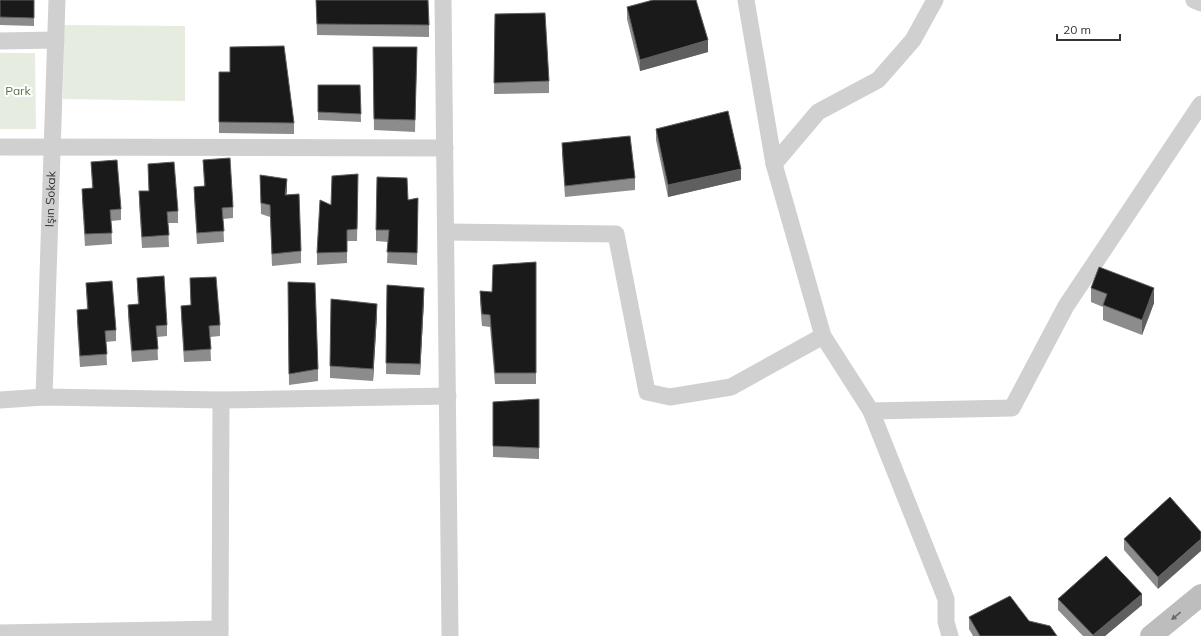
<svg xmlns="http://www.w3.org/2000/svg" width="1201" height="636" font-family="Mulish,sans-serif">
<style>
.green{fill:#e6ecdf}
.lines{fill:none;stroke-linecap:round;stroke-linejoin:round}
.street{stroke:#d0d0d0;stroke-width:17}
.secondary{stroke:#bdbdbd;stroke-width:22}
.wall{fill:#8c8c8c}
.shaded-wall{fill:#5f5f5f}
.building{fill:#1a1a1a;stroke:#5f5f5f}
.oneway{fill:#6a6a6a}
.labels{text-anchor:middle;stroke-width:4;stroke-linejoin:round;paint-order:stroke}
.park-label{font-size:12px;fill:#56703f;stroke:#fff}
.street-label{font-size:12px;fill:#333;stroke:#fff}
</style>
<rect width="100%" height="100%" fill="#fff"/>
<g class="green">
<path d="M64,25l121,1v75l-122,-2z"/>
<path d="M0,53h35l1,76h-36z"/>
</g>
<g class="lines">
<g class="street">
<path d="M443,0l7,636"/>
<path d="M746,0l28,164 49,172 48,75 141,-3 54,-102 135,-202"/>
<path d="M1194,0l7,3"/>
<path d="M0,41l56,-1"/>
<path d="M0,147l445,1"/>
<path d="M774,164l44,-52 60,-32 35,-40 22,-40"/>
<path d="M446,232l170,2 31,158 23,5 61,-10 92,-51"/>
<path id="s1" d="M44,397l13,-397"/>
<path d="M0,400l44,-3 177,3"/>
<path d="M871,411l75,188v23l4,14"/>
<path d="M0,633l220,-4"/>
<path d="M220,636l1,-236 227,-4"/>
</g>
<path class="secondary" d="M1151,636l50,-41"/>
</g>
<g class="wall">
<path d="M0,0h34v26l-34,-1z"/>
<path d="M316,0l113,25v12l-112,-2z"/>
<path d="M627,7l81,45 -68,19 -13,-52z"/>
<path d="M495,14l54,67v12l-55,1z"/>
<path d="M373,47h44l-2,85 -41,-2z"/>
<path d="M219,72l75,51v11l-75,-1z"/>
<path d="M318,85h42l1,37 -43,-2z"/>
<path d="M656,129l85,51 -73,17 -12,-57z"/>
<path d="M562,143l73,35v12l-70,7 -3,-43z"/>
<path d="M203,160l30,47v11l-10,1 1,23 -27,2 -3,-46v-11l10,-1z"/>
<path d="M91,162l30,47v11l-10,1 1,23 -27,2 -3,-46v-11l10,-1z"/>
<path d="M148,164l30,47v12h-10l1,24 -27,1 -3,-45v-12h10z"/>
<path d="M260,175l27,15 -1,5 15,56v12l-29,3 -2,-49 -9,-3z"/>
<path d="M358,186l-1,55h-10v22l-30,2v-12l14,-48z"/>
<path d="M418,198l-1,67 -30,-2 1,-21 -12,-1v-11l32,-30z"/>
<path d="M536,262v122h-41l-5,-57 -8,-1 -2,-24v-11l12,1z"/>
<path d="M137,278l30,47v11l-10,1 1,23 -26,2 -4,-45v-12l10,-1 -1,-14z"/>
<path d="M190,278l30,47v11l-10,1 1,24 -27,1 -3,-45v-11l10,-1z"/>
<path d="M288,282l30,87v12l-29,4z"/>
<path d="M86,283l30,47v11l-10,1 1,23 -27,2 -3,-45v-12l10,-1z"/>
<path d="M387,285l37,15 -4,75 -34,-1z"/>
<path d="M1091,288l63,15 -12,32 -39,-15v-13l-12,-5z"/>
<path d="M377,315l-4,66 -43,-3v-12z"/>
<path d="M539,399v60l-46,-2v-55z"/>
<path d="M1170,497l-12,92 -34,-39v-11z"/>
<path d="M1058,599l84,6 -37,31h-22l-25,-26z"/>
<path d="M969,617l88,19h-84l-4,-7z"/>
</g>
<g class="shaded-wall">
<path d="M708,40v12l-68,19v-11z"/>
<path d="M741,169v11l-73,17v-12z"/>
<path d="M287,179v11l-2,16v-11z"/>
<path d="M424,288v12l-4,75v-11z"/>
<path d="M1154,288v15l-12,32v-15z"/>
<path d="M377,304v11l-4,66v-12z"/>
<path d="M1201,539v12l-43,38v-12z"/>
<path d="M1142,594v11l-37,31h-12v-1z"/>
</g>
<g class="building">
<path d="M0,0h34v18l-34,-1z"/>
<path d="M316,0h112l1,25 -112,-1z"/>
<path d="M653,0h43l12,40 -68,20 -13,-53z"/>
<path d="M545,13l4,68 -55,2 1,-69z"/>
<path d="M284,46l10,77 -75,-1v-50h11v-25z"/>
<path d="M373,47h44l-2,73 -41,-1z"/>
<path d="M318,85h42l1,29 -43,-2z"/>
<path d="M728,111l13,58 -73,16 -12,-56z"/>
<path d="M630,136l5,42 -70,8 -3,-43z"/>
<path d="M230,158l3,49 -11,1 2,23 -27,2 -3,-46 11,-1 -2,-26z"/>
<path d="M117,160l4,49 -11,1 2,23 -27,1 -3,-45 11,-1 -2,-26z"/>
<path d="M174,162l4,49 -11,1 2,23 -27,2 -3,-46h10l-1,-27z"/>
<path d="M358,174l-1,55 -10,1v22l-30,1 3,-53 11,5 1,-29z"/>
<path d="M260,175l27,4 -2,16 14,-1 2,57 -29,3 -2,-49 -9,-2z"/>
<path d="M377,177l30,1 1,22 10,-2 -1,55 -30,-1 2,-22h-13z"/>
<path d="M536,262v111h-41l-5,-58 -8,-1 -2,-23 12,1 1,-27z"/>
<path d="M1099,267l55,21 -12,32 -39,-15 4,-11 -16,-6z"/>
<path d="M164,276l3,49 -11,1 2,23 -26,2 -4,-46 11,-1 -2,-26z"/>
<path d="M216,277l4,48 -11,1 2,23 -27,2 -3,-45 10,-1 -1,-27z"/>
<path d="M112,281l4,49 -11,1 2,23 -27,2 -3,-46 11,-1 -2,-26z"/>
<path d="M288,282l27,1 3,86 -29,5z"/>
<path d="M387,285l37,3 -4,76 -34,-1z"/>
<path d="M331,299l46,5 -4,65 -43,-3z"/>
<path d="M539,399v49l-46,-2v-44z"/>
<path d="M1170,497l31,35v7l-43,38 -34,-38z"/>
<path d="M1106,556l36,38 -49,41 -35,-36z"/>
<path d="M1010,596l19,25 21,5 7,10h-77l-11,-19z"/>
</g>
<defs><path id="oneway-solid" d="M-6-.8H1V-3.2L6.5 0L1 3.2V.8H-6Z"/></defs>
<use class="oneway" href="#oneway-solid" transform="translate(1176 616) rotate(141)"/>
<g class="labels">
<g class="park-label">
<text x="18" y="95">Park</text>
</g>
<g class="street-label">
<text dy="4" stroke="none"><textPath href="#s1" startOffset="198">Işın Sokak</textPath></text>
</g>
</g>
<path d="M1057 34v6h63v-6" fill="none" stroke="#333333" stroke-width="2"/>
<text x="1063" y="34" font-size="12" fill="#333333" stroke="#ffffff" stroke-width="3" paint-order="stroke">20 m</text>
</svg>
